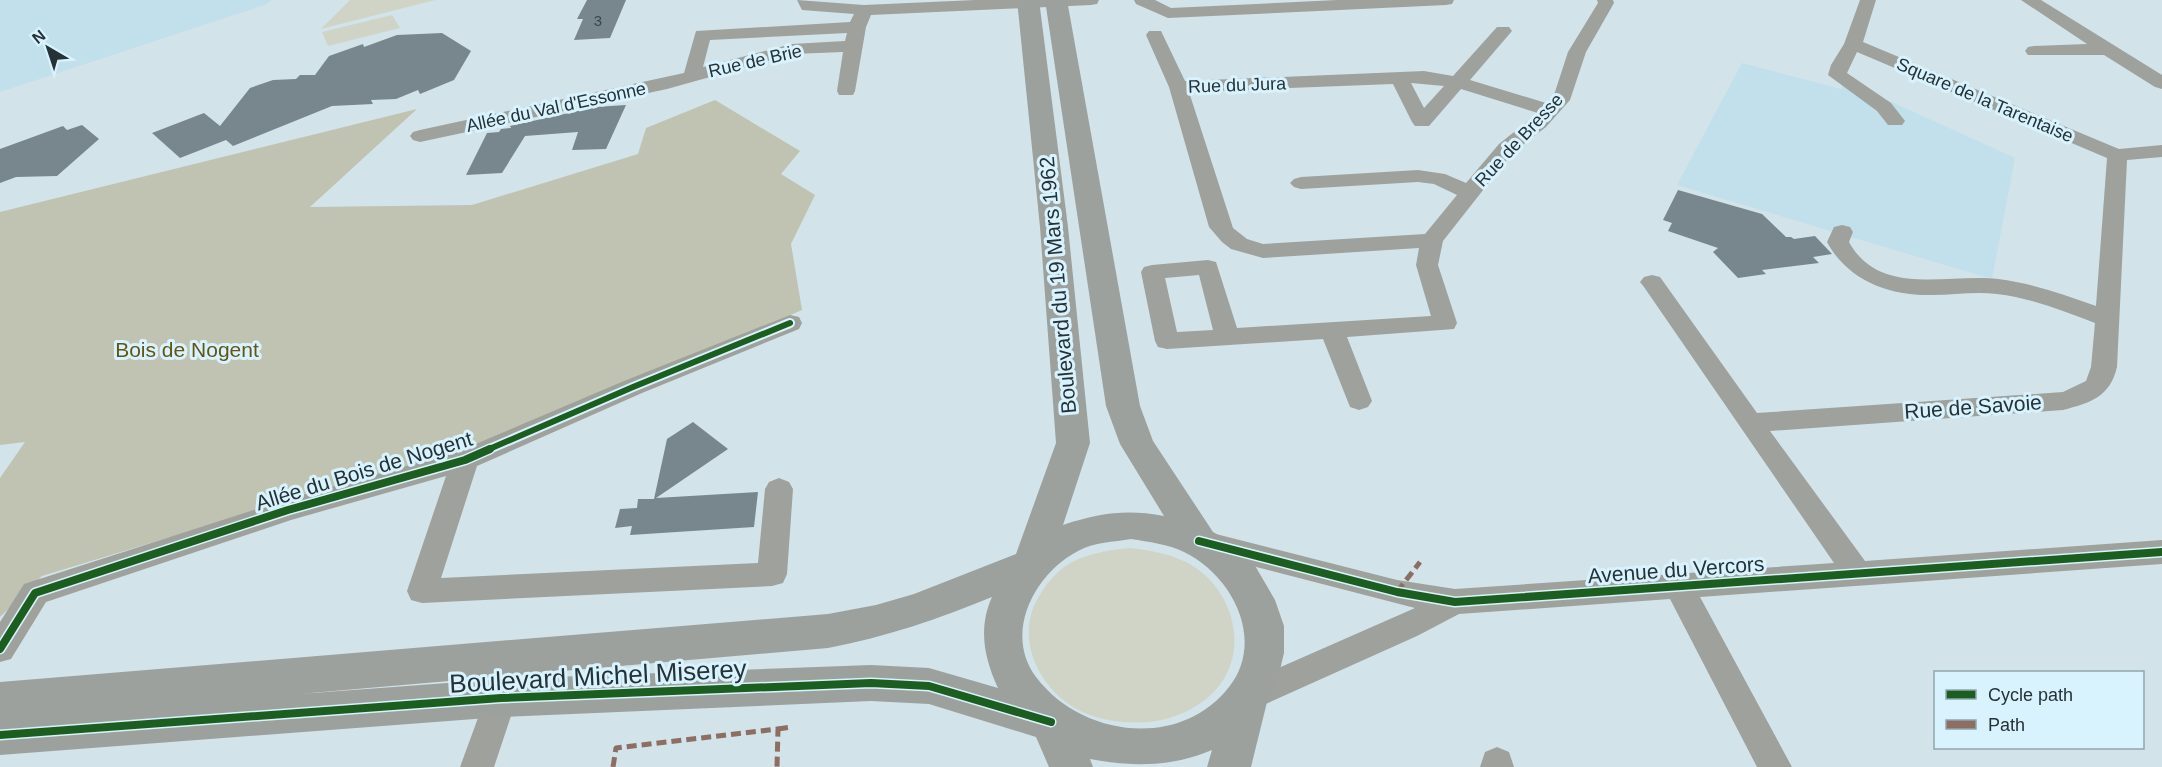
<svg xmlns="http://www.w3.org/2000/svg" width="2162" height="767" font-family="Arial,sans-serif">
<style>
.built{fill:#c2dfec}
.green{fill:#d0d4c7}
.forest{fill:#c0c3b1}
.building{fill:#78878e}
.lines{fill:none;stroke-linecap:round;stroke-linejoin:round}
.street{fill:#9fa19d;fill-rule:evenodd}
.secondary{fill:#9ca19e;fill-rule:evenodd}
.quiet{stroke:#8d6e63;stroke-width:5;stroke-dasharray:10 5;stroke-linecap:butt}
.cycleway-far1-casing{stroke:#d9f3fe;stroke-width:10}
.cycleway-casing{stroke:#d9f3fe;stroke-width:11}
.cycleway-far1{stroke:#1b5e20;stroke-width:6}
.cycleway{stroke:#1b5e20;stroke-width:8}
.labels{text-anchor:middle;stroke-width:6;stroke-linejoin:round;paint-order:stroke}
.far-number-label{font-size:15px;fill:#3a474d}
.far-street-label{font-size:18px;fill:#253237;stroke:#d9f3fe}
.street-label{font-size:21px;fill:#253237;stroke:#d9f3fe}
.park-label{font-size:21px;fill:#645516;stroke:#d9f3fe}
.near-street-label{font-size:26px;fill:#253237;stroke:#d9f3fe}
</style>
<rect width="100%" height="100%" fill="#d2e3ea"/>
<g class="built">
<path d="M0,0h272l-5,4 -267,88z"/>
<path d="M1742,63l99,26 6,-12 38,22 130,59 -23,121 -315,-94z"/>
</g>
<g class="green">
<path d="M350,0h85l-114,29z"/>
<path d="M392,15l8,13 -72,18 -6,-14z"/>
<path d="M1129,548c20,2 38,5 57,14 44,22 65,83 33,124 -17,21 -45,34 -71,36 -20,1 -39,0 -58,-7 -46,-16 -78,-73 -52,-117 8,-14 19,-28 34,-36 18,-9 37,-12 57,-14z"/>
</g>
<path class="forest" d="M715,100l85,51 -19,23 34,21 -24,49 11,66 -368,159 -267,69 -125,38 -42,41v-139l25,-36 -25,3v-233l417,-103 -107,98 162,-2 166,-51 8,-26z"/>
<g class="building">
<path d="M587,0h39l-16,38 -36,2 9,-21h-6z"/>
<path d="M442,33l29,18 -17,29 -34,14 -2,-4 -22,9 -25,1 2,4 -41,2 -99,40 -7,-6 -46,18 -28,-25 52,-20 16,13 30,-38 23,-8 23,-1 4,-4h15l14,-19 34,-12 1,3 33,-12z"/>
<path d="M626,105l-20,44 -34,1 6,-18 -53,4 -23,37 -36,2 21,-42 12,-1 2,-3 10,-1 -1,-2 86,-19z"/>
<path d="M82,125l17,14 -42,37 -41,1 -16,6v-34l63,-23 4,4z"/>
<path d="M1678,190l84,24 24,23h5l3,2 21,-3 17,18 -19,3 6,6 -57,7 4,4 -28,4 -25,-26 5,-4 -50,-17 4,-8 -9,-3z"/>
<path d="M693,422l35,27 -72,49 102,-6 -4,35 -124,8 2,-9 -17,2 5,-19 17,-1 1,-9h16l13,-60z"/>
</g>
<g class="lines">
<g class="street">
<path d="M797,0l67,5 111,-5h124l-2,4 -6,1 -220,10 -5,12 -11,64 -2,4h-14l-2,-4 6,-39 -50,2 -126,35 -247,53 -7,-2 -3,-4 3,-4 7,-2 264,-57 12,-42 154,-9 4,-8 -52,-4zM847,33l-2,8 -53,3 -89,23 7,-27z"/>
<path d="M1134,0h21l16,8 166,-8h117l-2,4 -6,1 -278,13 -32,-14z"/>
<path d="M1597,0h16l1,3 -28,49 -16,48 -24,27 -33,25 -70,89 -5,24 19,58 -3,6 -107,8 25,64 -4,6 -9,3 -9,-3 -27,-68 -156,10 -9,-2 -3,-6 -14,-69 3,-5 8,-2 56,-5 8,2 21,66 194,-12 -15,-51 3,-17 -156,10 -32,-9 -9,-7 -13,-15 -40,-140 -23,-52 3,-4h12l24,50 239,-10 29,5 44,-49h12l3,4 -42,49 76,23 8,-8 14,-43 30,-49zM1411,83l33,3 -20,22zM1393,84l19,38 3,4h14l32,-37 77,24 -39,31 -33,39 -21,-9 -27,-4 -117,7 -7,2 -4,4 4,4 7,2 117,-7 16,2 23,11 -32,39 -162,10 -16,-5 -14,-11 -44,-136zM1199,275l14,55 -36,2 -12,-54z"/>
<path d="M1860,0h16l-13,42 256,107 43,-4v12l-35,3 -10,207c-7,30 -27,36 -54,43l-293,21 95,130 297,-21v24l-462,33 92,170h-35l-87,-168 -211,15 -42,22 -158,71 -12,4 -12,-4 -4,-10 4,-10 180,-79 -217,-56 -5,-8 5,-8 10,-4 189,48 58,9 379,-26 -190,-276 -4,-5 4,-5 8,-2 8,2 97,136 306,-21 23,-11 5,-14 4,-44c-32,-12 -64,-25 -98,-29 -22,-3 -43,1 -65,1 -42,1 -84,-14 -105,-53l7,-15 8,-2 8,2 3,5 -4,10c31,56 99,31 149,37 34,4 66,16 98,27l11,-148 -250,-106 -10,21 44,30 14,18 -3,4h-14l-11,-14 -49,-36 3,-10 13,-21z"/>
<path d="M2021,0h20l121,75v14l-7,-2 -51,-32h-76l-3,-4 3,-4 6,-1 53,-2z"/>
<path d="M790,315l9,2 3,6 -3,6 -157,64 -165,73 -36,112 317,-15 7,-74 4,-7 10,-4 10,4 4,7 -6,85 -4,9 -11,3 -350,17 -11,-3 -4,-9 39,-115 -155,44 -245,82 -35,57 -11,3v-40l24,-38 264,-85 169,-47 167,-71z"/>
<path d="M501,684l12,4 4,10 -23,69h-34l29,-79z"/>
<path d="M1497,747l12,5 5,15h-34l5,-15z"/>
</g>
<path class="secondary" d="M1017,0h22l29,227 22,216 -27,82c36,-12 64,-16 101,-9l-44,-72 -14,-38 -61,-406h22l73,406 13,35 60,91 17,10 24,22 21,36 9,26v27l-6,25 -10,20 -17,69h-44l5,-17c-39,17 -81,17 -122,9l3,8h-44l-13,-30 -107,-33 -58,-3 -370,16 -501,38v-73l828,-68 48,-9 38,-11 102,-40 40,-111 -16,-216zM1131,539c18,3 37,5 53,13 48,23 82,88 45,135 -49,63 -148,50 -193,-10 -33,-44 -1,-104 42,-126 16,-9 36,-9 53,-12zM992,597c-14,31 -8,61 6,91l-69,-20 -58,-3 -370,14 -202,15 529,-46c58,-11 110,-29 164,-51z"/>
<g class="quiet">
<path d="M1397,592l23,-30"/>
<path d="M778,729l14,-2"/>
<path d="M613,767l3,-19 162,-19 -1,38"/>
</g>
<g class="cycleway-far1-casing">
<path id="cycleway-far1" d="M487,450l146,-63 157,-64"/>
</g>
<g class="cycleway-casing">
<g id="cycleway">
<path d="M1199,541l198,51 58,10 707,-50"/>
<path d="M0,649l35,-56 253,-83 177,-50 25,-11"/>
<path d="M0,735l501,-37 370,-15 58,3 122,36"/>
</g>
</g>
<use href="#cycleway-far1" class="cycleway-far1"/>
<use href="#cycleway" class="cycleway"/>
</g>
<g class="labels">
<g class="far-number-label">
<text x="598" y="26">3</text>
</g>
<g class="far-street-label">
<text transform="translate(755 61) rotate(-13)" y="6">Rue de Brie</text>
<text transform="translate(1237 85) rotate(-2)" y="6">Rue du Jura</text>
<text transform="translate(1985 100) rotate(23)" y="6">Square de la Tarentaise</text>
<text transform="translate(556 107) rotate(-12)" y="6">Allée du Val d'Essonne</text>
<text transform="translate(1519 140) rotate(-47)" y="6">Rue de Bresse</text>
</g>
<g class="street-label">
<text transform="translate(1058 285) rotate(-95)" y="7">Boulevard du 19 Mars 1962</text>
<text transform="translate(1973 407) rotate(-4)" y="7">Rue de Savoie</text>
<text transform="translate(364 471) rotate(-17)" y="7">Allée du Bois de Nogent</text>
<text transform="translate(1676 570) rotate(-4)" y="7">Avenue du Vercors</text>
</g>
<g class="park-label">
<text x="187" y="357">Bois de Nogent</text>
</g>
<g class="near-street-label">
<text transform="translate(598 676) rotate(-3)" y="9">Boulevard Michel Miserey</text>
</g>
</g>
<rect x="1934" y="671" width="210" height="78" fill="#d9f3fe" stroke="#91a6ae" stroke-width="1.5"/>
<rect x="1946" y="690" width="30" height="9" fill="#1b5e20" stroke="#91a6ae" stroke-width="1.5"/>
<text x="1988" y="701" font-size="18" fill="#253237">Cycle path</text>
<rect x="1946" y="720" width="30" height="9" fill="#8d6e63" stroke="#91a6ae" stroke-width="1.5"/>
<text x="1988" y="731" font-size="18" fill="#253237">Path</text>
<g transform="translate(48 48) rotate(321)" stroke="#d9f3fe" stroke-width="4.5" paint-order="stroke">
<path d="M0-4.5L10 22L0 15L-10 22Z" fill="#253237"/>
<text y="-9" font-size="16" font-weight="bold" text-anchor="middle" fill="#253237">N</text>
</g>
</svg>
